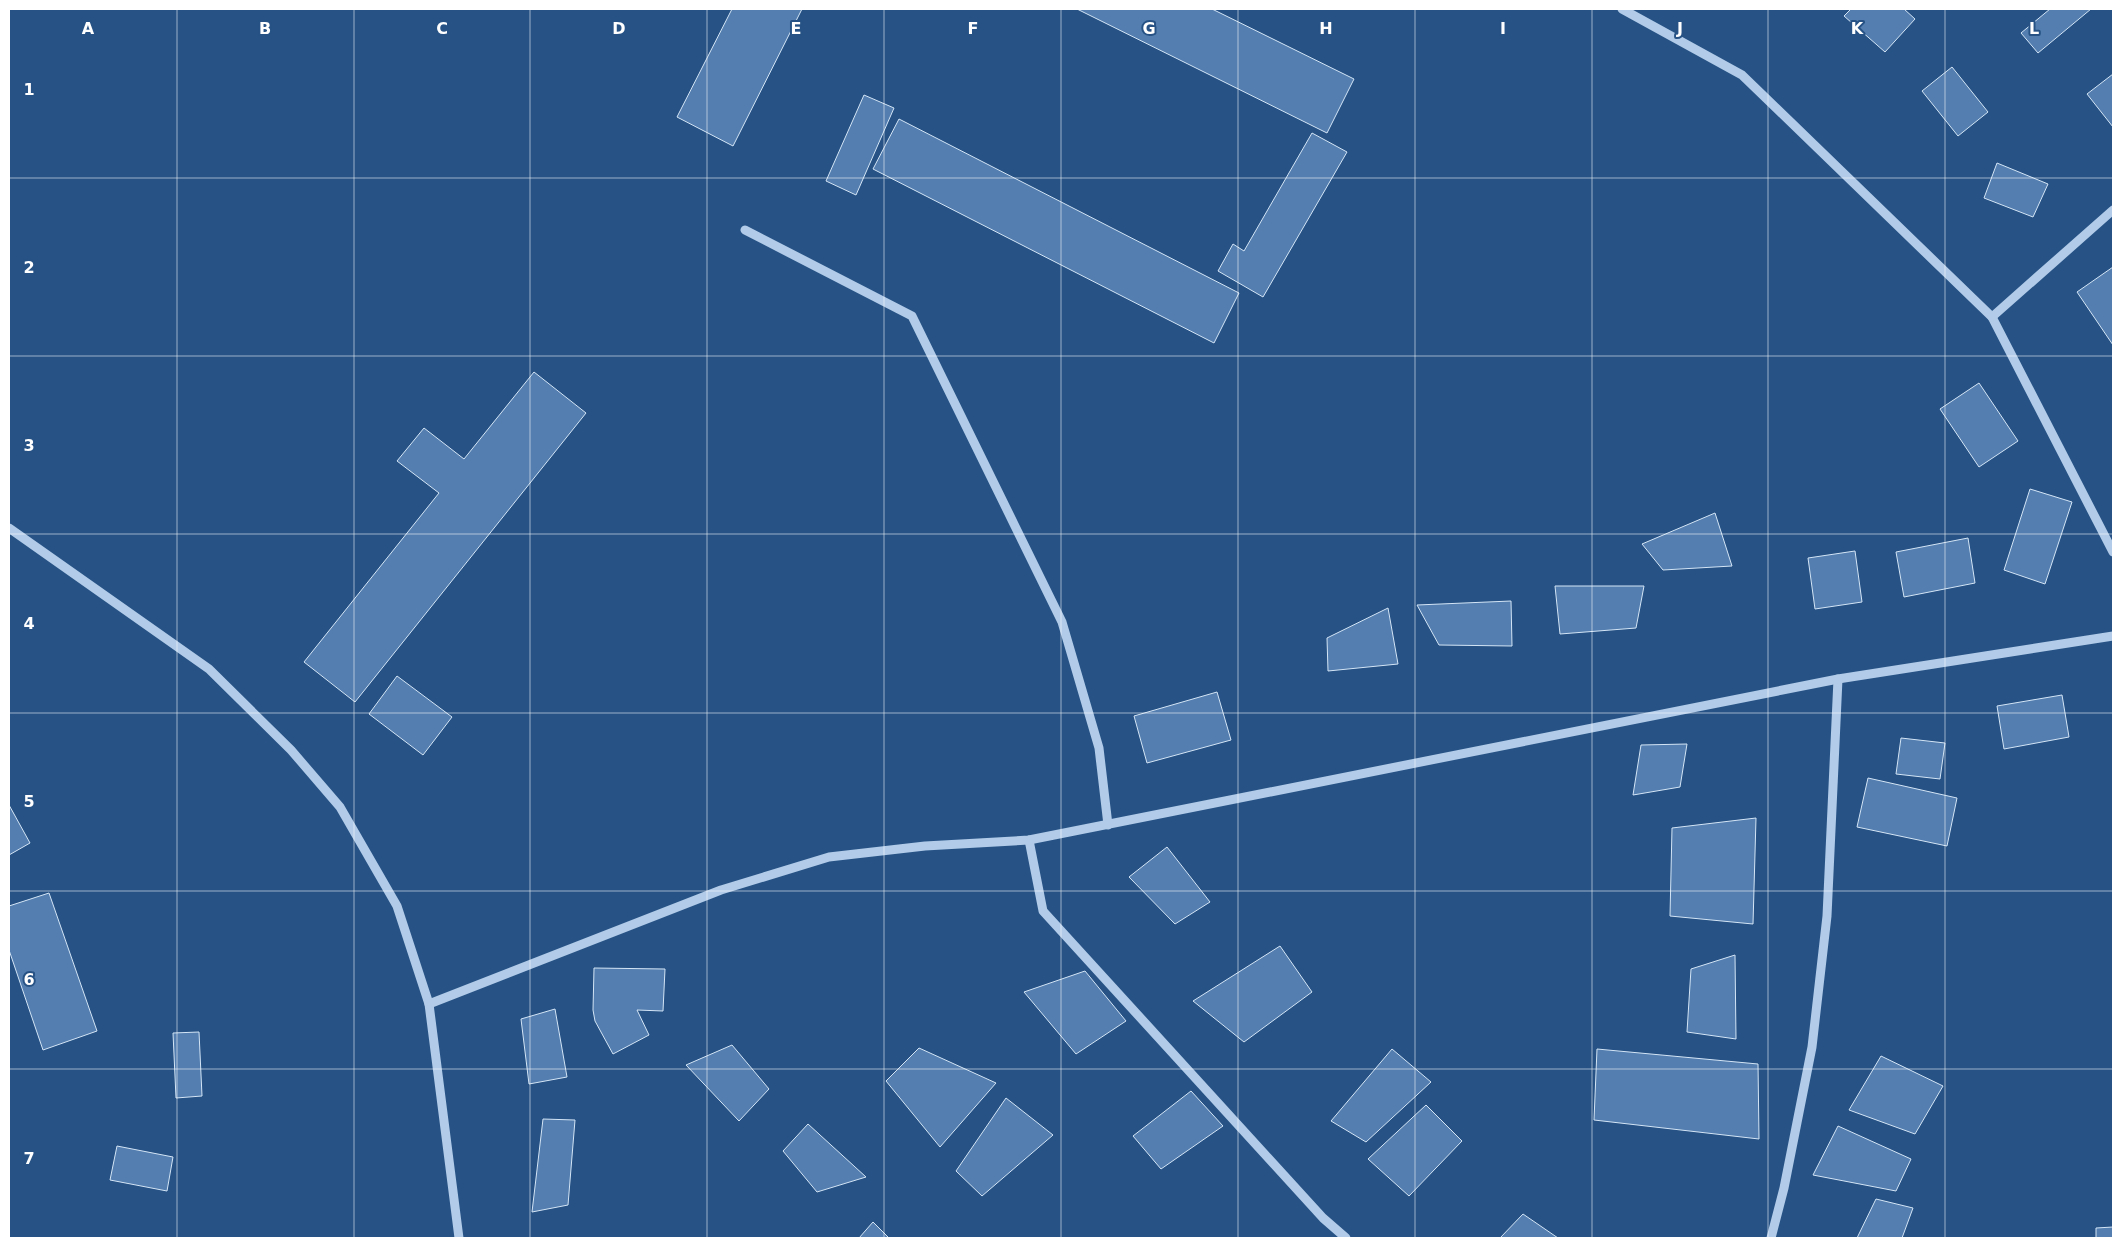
<svg xmlns="http://www.w3.org/2000/svg" width="2122" height="1247" font-family="'DejaVu Sans',sans-serif">
<style>
.building{fill:#537eaf;stroke:#d4e5f6}
.lines{fill:none;stroke-linecap:round;stroke-linejoin:round}
.minor{stroke:#b1cbe8;stroke-width:9}
.grid{fill:none;stroke:#fff;stroke-width:1;stroke-opacity:0.55}
.grid-label{font-size:16px;text-anchor:middle;font-weight:bold;fill:#fff;stroke:#265285;stroke-width:4;stroke-linejoin:round;paint-order:stroke}
</style>
<rect width="100%" height="100%" fill="#265285"/>
<g class="building">
<path d="M732,9h70l-69,137 -56,-29z"/>
<path d="M1077,9h135l142,70 -27,54z"/>
<path d="M1851,9h53l11,10 -30,33 -41,-36z"/>
<path d="M2050,9h41l-53,44 -17,-20z"/>
<path d="M1952,67l36,45 -30,24 -36,-45z"/>
<path d="M2113,74v53l-26,-33z"/>
<path d="M864,95l30,13 -38,87 -30,-14z"/>
<path d="M899,119l340,174 -25,50 -341,-174z"/>
<path d="M1312,133l35,19 -84,145 -45,-26 15,-27 11,7z"/>
<path d="M1997,163l51,21 -15,33 -49,-19z"/>
<path d="M2113,267v78l-36,-53z"/>
<path d="M534,372l52,41 -231,289 -51,-40 135,-169 -42,-32 27,-33 40,31z"/>
<path d="M1979,383l39,58 -39,26 -39,-58z"/>
<path d="M2030,489l42,13 -27,82 -41,-14z"/>
<path d="M1715,513l17,53 -69,4 -21,-26z"/>
<path d="M1968,538l7,45 -71,14 -8,-45z"/>
<path d="M1855,551l7,51 -47,7 -7,-51z"/>
<path d="M1555,586h89l-8,42 -76,6z"/>
<path d="M1511,601l1,45 -73,-1 -22,-40z"/>
<path d="M1388,608l10,56 -70,7 -1,-33z"/>
<path d="M397,676l55,41 -29,38 -54,-41z"/>
<path d="M1217,692l14,48 -84,23 -13,-47z"/>
<path d="M2062,695l7,42 -65,12 -7,-43z"/>
<path d="M1901,738l44,5 -5,36 -44,-5z"/>
<path d="M1687,744l-7,43 -47,8 8,-50z"/>
<path d="M1868,778l89,20 -10,48 -90,-19z"/>
<path d="M9,805l21,38 -21,12z"/>
<path d="M1756,818l-3,106 -83,-8 2,-88z"/>
<path d="M1167,847l43,55 -35,22 -46,-47z"/>
<path d="M49,893l48,138 -54,19 -34,-100v-44z"/>
<path d="M1280,946l32,46 -68,50 -51,-41z"/>
<path d="M1735,955l1,84 -49,-7 4,-63z"/>
<path d="M594,968l71,1 -2,42 -26,-1 12,25 -36,19 -18,-33 -2,-11z"/>
<path d="M1085,971l41,50 -50,33 -52,-62z"/>
<path d="M555,1009l12,68 -38,7 -8,-65z"/>
<path d="M199,1032l3,64 -26,2 -3,-65z"/>
<path d="M732,1045l37,44 -30,32 -53,-56z"/>
<path d="M919,1048l77,35 -56,64 -54,-66z"/>
<path d="M1392,1049l39,33 -65,60 -35,-21z"/>
<path d="M1597,1049l161,15 1,75 -165,-19z"/>
<path d="M1881,1056l62,30 -28,48 -66,-24z"/>
<path d="M1191,1091l32,35 -62,43 -28,-33z"/>
<path d="M1006,1098l47,37 -71,61 -26,-25z"/>
<path d="M1426,1105l36,36 -53,55 -41,-37z"/>
<path d="M543,1119l32,1 -7,85 -36,7z"/>
<path d="M808,1124l58,53 -49,15 -34,-41z"/>
<path d="M1838,1126l73,33 -15,32 -83,-16z"/>
<path d="M117,1146l56,11 -6,34 -57,-11z"/>
<path d="M1876,1199l37,9 -11,30h-45z"/>
<path d="M1523,1214l35,24h-58z"/>
<path d="M873,1222l16,16h-30z"/>
<path d="M2113,1227v11h-17v-10z"/>
</g>
<g class="lines">
<g class="minor">
<path d="M1622,9l120,66 250,242 121,235"/>
<path d="M745,230l167,86 150,306 37,126 9,77"/>
<path d="M1992,317l121,-107"/>
<path d="M9,528l200,141 82,81 49,57 57,99 32,98 30,234"/>
<path d="M1029,840l14,71 280,307 23,20"/>
<path d="M429,1004l292,-114 108,-33 96,-11 104,-6 809,-161 275,-43"/>
<path d="M1771,1238l13,-50 28,-141 15,-131 11,-237"/>
</g>
</g>
<path class="grid" d="M177,9v1229M354,9v1229M530,9v1229M707,9v1229M884,9v1229M1061,9v1229M1238,9v1229M1415,9v1229M1592,9v1229M1768,9v1229M1945,9v1229M9,178h2104M9,356h2104M9,534h2104M9,713h2104M9,891h2104M9,1069h2104"/>
<g class="grid-label">
<text x="88" y="34">A</text>
<text x="265" y="34">B</text>
<text x="442" y="34">C</text>
<text x="619" y="34">D</text>
<text x="796" y="34">E</text>
<text x="973" y="34">F</text>
<text x="1149" y="34">G</text>
<text x="1326" y="34">H</text>
<text x="1503" y="34">I</text>
<text x="1680" y="34">J</text>
<text x="1857" y="34">K</text>
<text x="2034" y="34">L</text>
<text x="29" y="95">1</text>
<text x="29" y="273">2</text>
<text x="29" y="451">3</text>
<text x="29" y="629">4</text>
<text x="29" y="807">5</text>
<text x="29" y="985">6</text>
<text x="29" y="1164">7</text>
</g>
<rect width="2122" height="1247" fill="none" stroke="#ffffff" stroke-width="20"/>
</svg>
